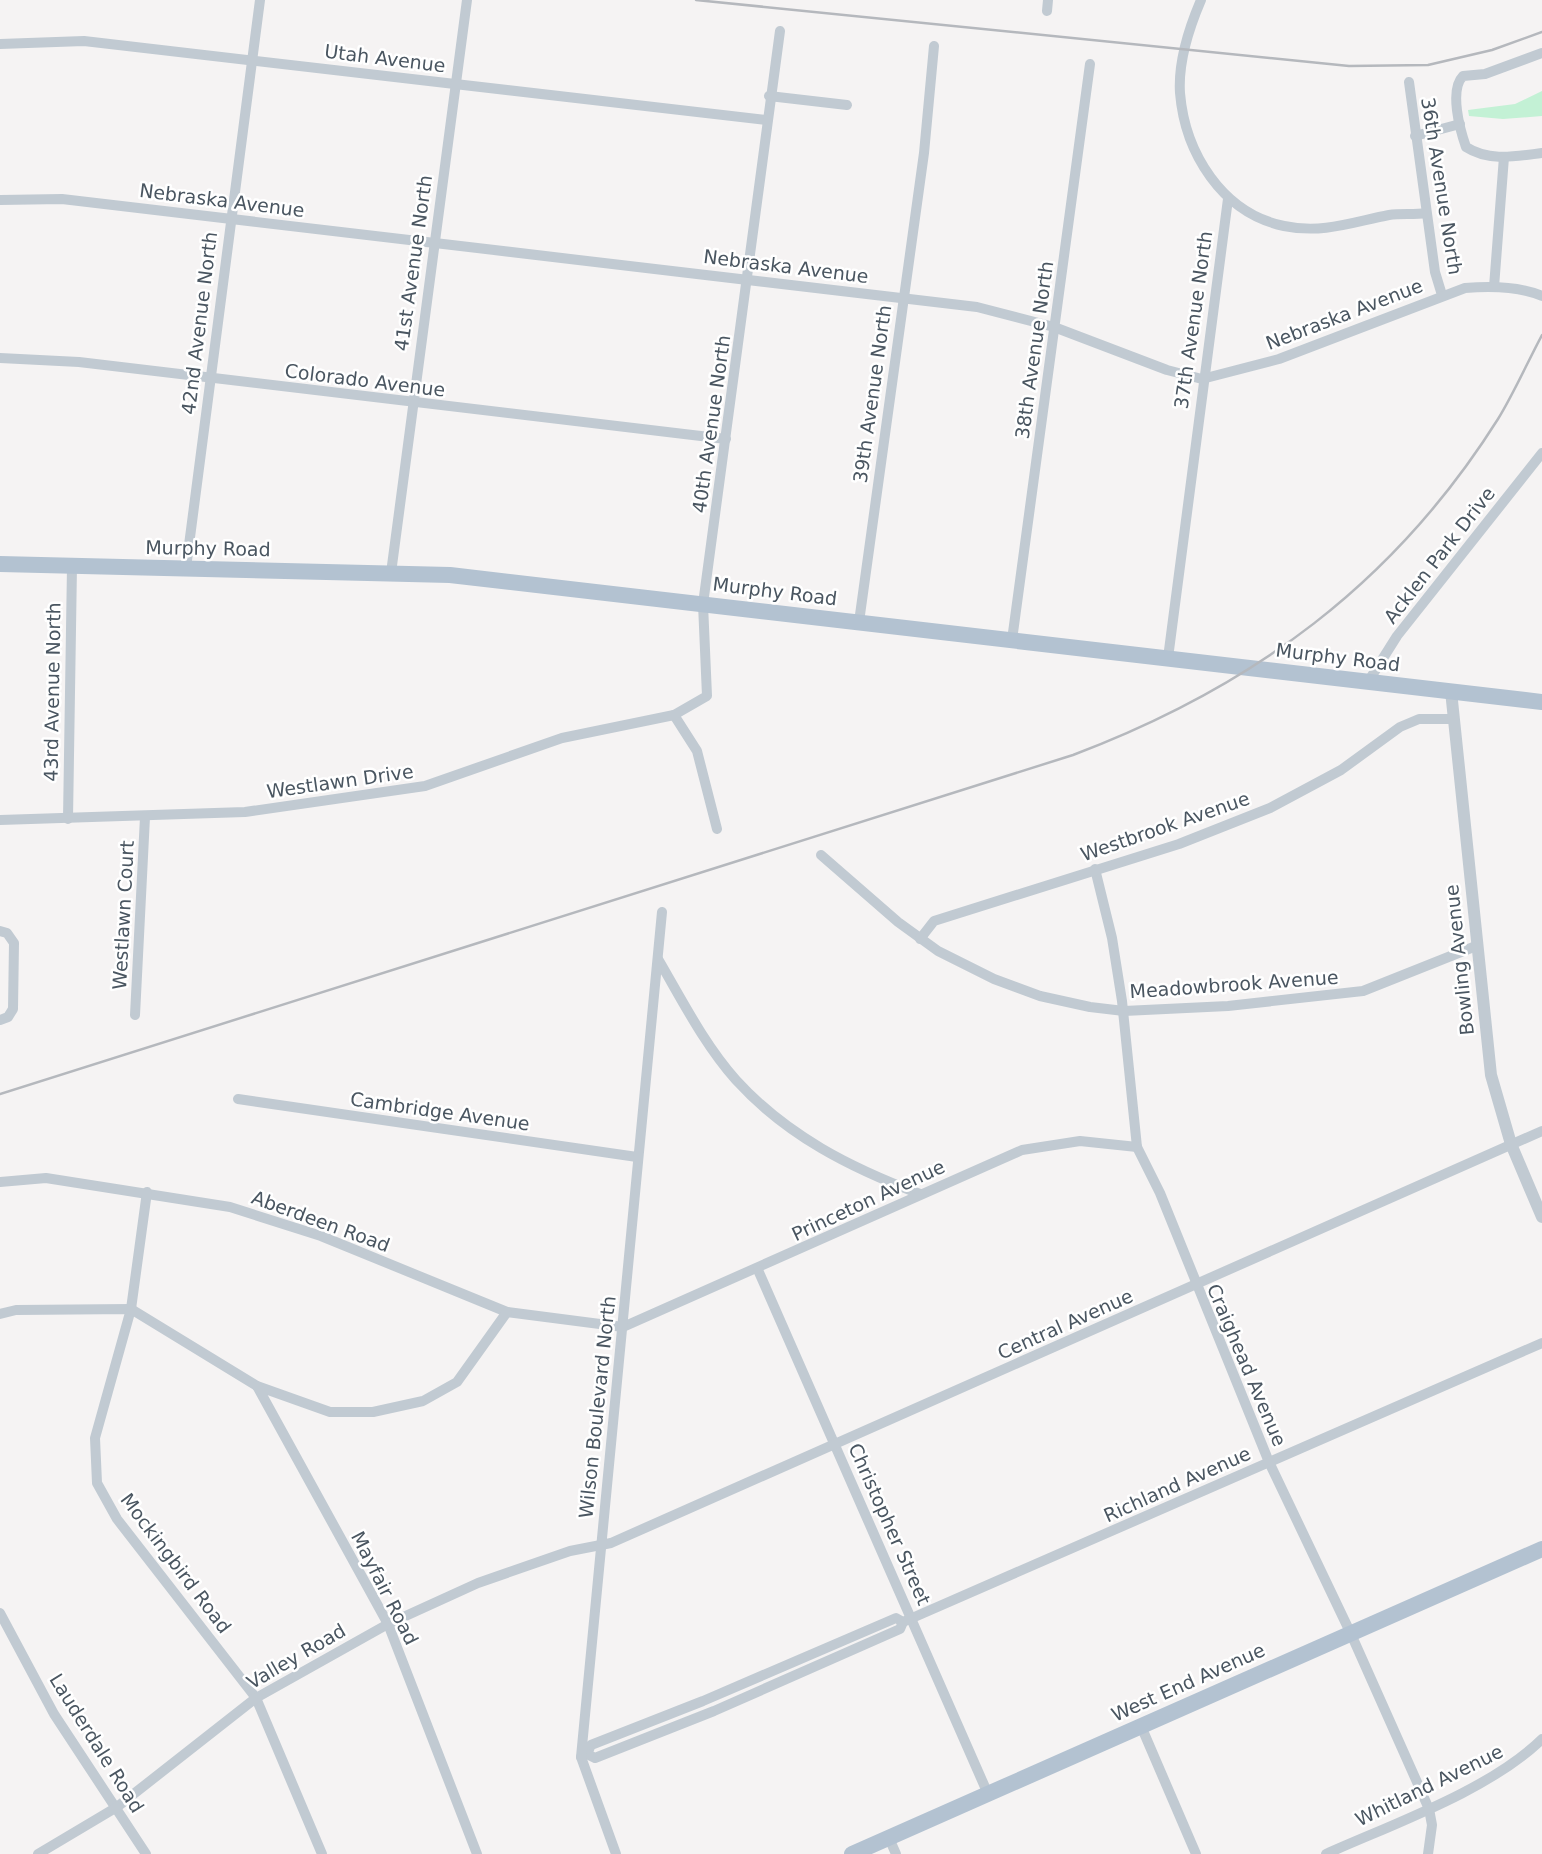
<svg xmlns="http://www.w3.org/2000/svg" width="1542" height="1854" font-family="'DejaVu Sans',sans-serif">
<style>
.green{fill:#c3f1d5}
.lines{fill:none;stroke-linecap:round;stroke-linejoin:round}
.minor{stroke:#c1cad2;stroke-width:10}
.tertiary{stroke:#c1cad2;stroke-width:12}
.primary{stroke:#b3c2d1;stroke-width:16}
.rail{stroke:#b5b8bd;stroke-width:2.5}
.labels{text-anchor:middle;stroke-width:5;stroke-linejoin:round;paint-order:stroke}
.street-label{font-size:19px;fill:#4a5661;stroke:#fff}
</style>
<rect width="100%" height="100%" fill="#f5f3f3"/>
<path class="green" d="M1542,91v25l-39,3 -34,-3 -1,-6 47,-6z"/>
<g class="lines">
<g class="minor">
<path d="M1201,0c-12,28 -23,62 -21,93 5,60 42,120 104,133 39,8 69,-4 105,-11 12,-2 25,0 37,-2"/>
<path d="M1047,11l1,-11"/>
<path d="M0,44l84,-3 682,79"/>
<path d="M1542,53l-57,21 -22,2c-14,14 -3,54 3,71 23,15 51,9 76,6"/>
<path d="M1409,82l26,190 7,23"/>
<path d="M769,96l78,9"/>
<path d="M1415,136l45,-12"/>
<path d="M0,200l62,-1 915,108 77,20 113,43 35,9 77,-20 186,-71c25,-2 54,-2 77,8"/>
<path d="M1494,287l10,-130"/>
<path d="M0,358l79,4 647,77"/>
<path d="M186,568l74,-568"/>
<path d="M391,573l76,-573"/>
<path d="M859,622l65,-469 10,-107"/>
<path d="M1012,640l78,-576"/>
<path d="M1168,658l60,-459"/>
<path d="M1368,682l29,-46 145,-183"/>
<path d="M674,715l23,36 20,78"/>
<path d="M68,819l4,-253"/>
<path d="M0,820l245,-8 180,-26 137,-48 112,-23 33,-19 -4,-92 77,-573"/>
<path d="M821,855l77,67 40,29 56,28 46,17 50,11 34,4 104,-5 135,-15 113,-45"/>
<path d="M1095,869l17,69 10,63 15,146 23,46 109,269 82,172 78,175 3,16 -4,29"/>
<path d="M0,931l7,2 7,10 -1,66 -5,8 -8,3"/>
<path d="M920,939l14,-18 245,-77 91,-36 71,-38 59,-43 19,-8h33"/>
<path d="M658,959c24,41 46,85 78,121 51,56 115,88 184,114"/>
<path d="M135,1015l10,-198"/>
<path d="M238,1099l399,58"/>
<path d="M0,1182l46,-4 184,29 91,29 186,76 116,15 399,-177 58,-9 57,6"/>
<path d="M147,1192l-16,117 -36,129 2,45 20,36 139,179 66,156"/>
<path d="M758,1270l230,524"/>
<path d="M0,1314l16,-4 115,-1 126,77 73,26h43l50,-11 34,-19 50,-70"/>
<path d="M257,1386l131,238 89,230"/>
<path d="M0,1613l54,101 92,140"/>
<path d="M1141,1726l55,128"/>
<path d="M587,1754l4,-9 112,-44 193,-83 7,4"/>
<path d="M581,1757l6,-3 8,4 119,-47 186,-82 3,-7 639,-279"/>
<path d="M889,1838l7,16"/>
<path d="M38,1854l79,-47 139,-109 132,-74 90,-41 92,-32 41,-8 931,-412"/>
<path d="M616,1854l-35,-97 81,-845"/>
<path d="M1326,1854c67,-30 164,-64 216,-115"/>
</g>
<path class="tertiary" d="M1451,691l40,384 20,69 31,73"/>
<g class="primary">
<path d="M0,564l450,11 1092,127"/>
<path d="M852,1854l690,-305"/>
</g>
<g class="rail">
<path d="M696,0l653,66 79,-1 64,-15 50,-18"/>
<path d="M0,1094l1073,-339c180,-68 321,-171 425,-336 16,-26 29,-56 44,-84"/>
</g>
</g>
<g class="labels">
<g class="street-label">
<text transform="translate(385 58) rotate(7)" y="7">Utah Avenue</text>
<text transform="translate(1442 186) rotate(81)" y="7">36th Avenue North</text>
<text transform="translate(222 200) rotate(7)" y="7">Nebraska Avenue</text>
<text transform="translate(413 263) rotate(-82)" y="7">41st Avenue North</text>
<text transform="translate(786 266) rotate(7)" y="7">Nebraska Avenue</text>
<text transform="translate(1344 314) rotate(-21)" y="7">Nebraska Avenue</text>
<text transform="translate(1193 320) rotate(-82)" y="7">37th Avenue North</text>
<text transform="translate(199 323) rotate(-83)" y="7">42nd Avenue North</text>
<text transform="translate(1034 350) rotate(-82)" y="7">38th Avenue North</text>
<text transform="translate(365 380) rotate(7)" y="7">Colorado Avenue</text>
<text transform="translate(872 394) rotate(-82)" y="7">39th Avenue North</text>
<text transform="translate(711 424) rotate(-82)" y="7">40th Avenue North</text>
<text transform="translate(208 548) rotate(1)" y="7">Murphy Road</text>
<text transform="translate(1439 555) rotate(-52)" y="7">Acklen Park Drive</text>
<text transform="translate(775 591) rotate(7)" y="7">Murphy Road</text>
<text transform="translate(1338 657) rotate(7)" y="7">Murphy Road</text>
<text transform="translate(52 692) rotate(-89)" y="7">43rd Avenue North</text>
<text transform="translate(340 781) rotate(-8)" y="7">Westlawn Drive</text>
<text transform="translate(1165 826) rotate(-19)" y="7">Westbrook Avenue</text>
<text transform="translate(123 915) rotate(-87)" y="7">Westlawn Court</text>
<text transform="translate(1459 960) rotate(-96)" y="7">Bowling Avenue</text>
<text transform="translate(1234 984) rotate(-4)" y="7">Meadowbrook Avenue</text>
<text transform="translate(440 1111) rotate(8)" y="7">Cambridge Avenue</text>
<text transform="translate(868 1200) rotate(-25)" y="7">Princeton Avenue</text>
<text transform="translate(321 1221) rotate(20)" y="7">Aberdeen Road</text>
<text transform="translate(1065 1324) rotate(-24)" y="7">Central Avenue</text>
<text transform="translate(1247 1365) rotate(67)" y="7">Craighead Avenue</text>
<text transform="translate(597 1407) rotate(-84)" y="7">Wilson Boulevard North</text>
<text transform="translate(1177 1484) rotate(-24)" y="7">Richland Avenue</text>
<text transform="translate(890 1524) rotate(66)" y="7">Christopher Street</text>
<text transform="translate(176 1563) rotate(53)" y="7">Mockingbird Road</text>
<text transform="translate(385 1588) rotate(63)" y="7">Mayfair Road</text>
<text transform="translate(296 1656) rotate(-30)" y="7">Valley Road</text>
<text transform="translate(1188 1682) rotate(-24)" y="7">West End Avenue</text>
<text transform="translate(97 1743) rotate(58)" y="7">Lauderdale Road</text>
<text transform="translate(1429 1785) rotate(-26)" y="7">Whitland Avenue</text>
</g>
</g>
</svg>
